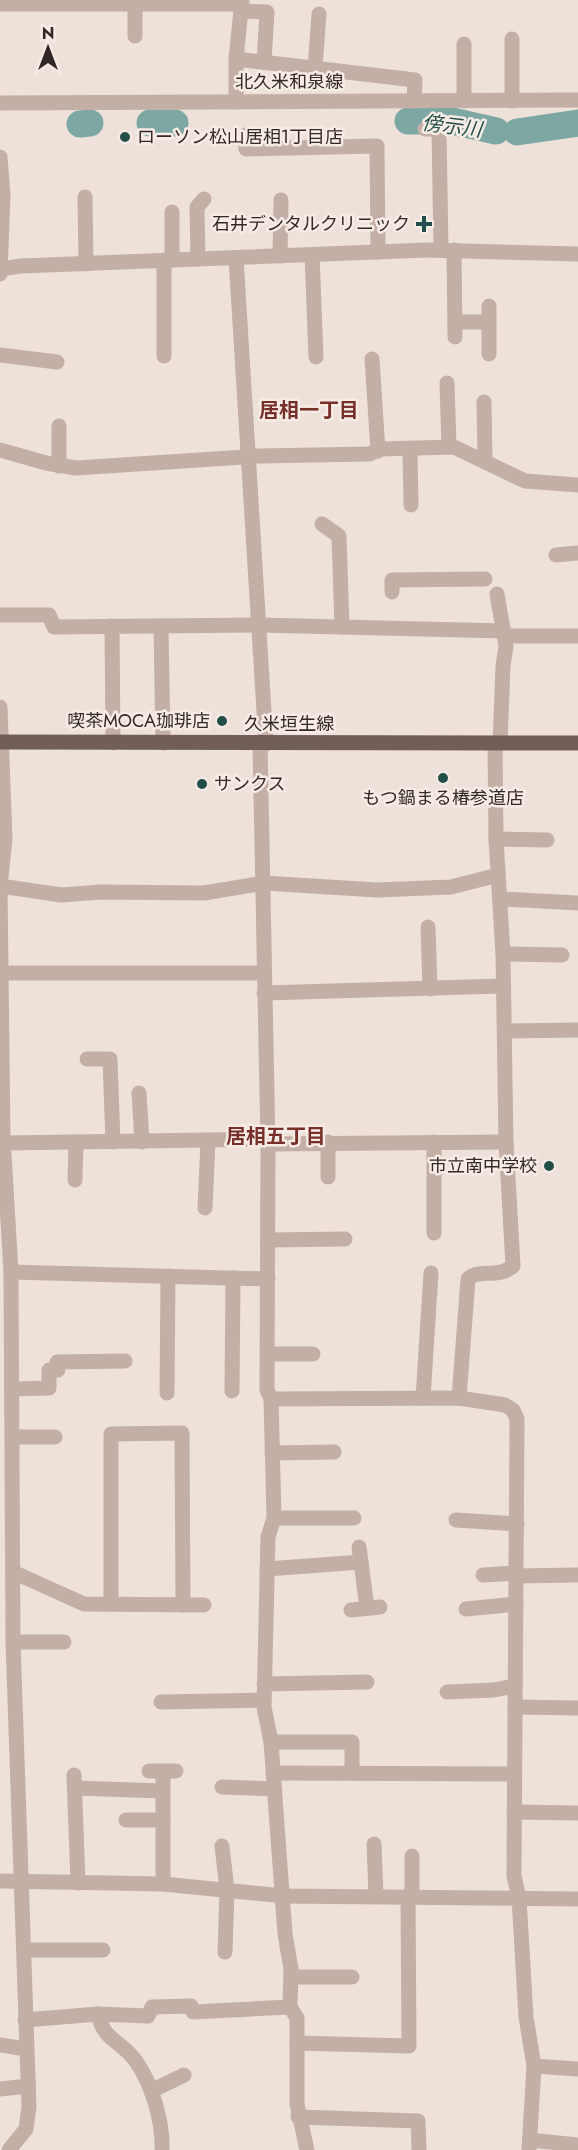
<svg xmlns="http://www.w3.org/2000/svg" width="578" height="2150" font-family="Jost,'Noto Sans JP',sans-serif">
<style>
.lines{fill:none;stroke-linecap:round;stroke-linejoin:round}
.river{stroke:#7ca7a2;stroke-width:27}
.minor{stroke:#c4afa7;stroke-width:15}
.major{stroke:#725d59;stroke-width:15}
.poi-dot{fill:#214e49;stroke:#f6ebe5;stroke-width:2}
.labels{text-anchor:middle;stroke-width:5;stroke-linejoin:round;paint-order:stroke}
.street-label{font-size:18px;fill:#322827;stroke:#f6ebe5}
.poi-label{font-size:18px;fill:#322827;stroke:#f6ebe5;text-anchor:end}
.water-label{font-size:20px;font-style:italic;fill:#214e49;stroke:#f6ebe5}
.neighbourhood-label{font-size:20px;font-weight:bold;fill:#772f29;stroke:#f6ebe5}
</style>
<rect width="100%" height="100%" fill="#eee1d9"/>
<g class="lines">
<g class="river">
<path d="M408,121h44l44,10"/>
<path d="M150,123h25"/>
<path d="M80,124l10,-1"/>
<path d="M517,132l61,-9"/>
</g>
<g class="minor">
<path d="M0,4h242"/>
<path d="M135,4v32"/>
<path d="M241,11l26,1 -3,50"/>
<path d="M512,39v62"/>
<path d="M464,44v57"/>
<path d="M236,59l179,21 -1,21"/>
<path d="M315,68l4,-54"/>
<path d="M236,102v-43l6,-59"/>
<path d="M0,103l578,-3"/>
<path d="M425,129h14l2,121"/>
<path d="M246,135v14l131,-3 1,106"/>
<path d="M0,157l3,38 -3,79"/>
<path d="M85,197l1,67"/>
<path d="M172,212v48"/>
<path d="M454,250l1,87"/>
<path d="M312,255l4,102"/>
<path d="M280,256l1,-56"/>
<path d="M236,258l30,486"/>
<path d="M198,259l-1,-52 7,-8"/>
<path d="M164,261v95"/>
<path d="M0,269l21,-3 406,-16 151,4"/>
<path d="M489,306v48"/>
<path d="M455,322h34"/>
<path d="M0,355l57,7"/>
<path d="M372,359l6,92"/>
<path d="M447,383l2,64"/>
<path d="M484,402l1,59"/>
<path d="M59,426v40"/>
<path d="M410,449l1,56"/>
<path d="M0,450l46,13 30,5 183,-12 110,-2 12,-5 73,-2 71,34 53,4"/>
<path d="M322,524l17,12 3,91"/>
<path d="M556,555l22,-2"/>
<path d="M392,592v-12l93,-1"/>
<path d="M497,594l9,52 -3,20 -3,77"/>
<path d="M0,615h49l5,12 205,-2 245,6"/>
<path d="M112,626l1,117"/>
<path d="M161,626l2,117"/>
<path d="M506,636h72"/>
<path d="M0,707l5,132 -5,47 3,251 8,135 2,370 16,465 -3,22 -17,21"/>
<path d="M260,744l8,400 -1,246 4,9 188,-1 46,7 8,5 4,9 -3,457 5,22 7,119 8,49 -5,84"/>
<path d="M496,839l51,1"/>
<path d="M0,886l61,9 40,-3 103,1 60,-10 113,7 74,-3 47,-12"/>
<path d="M501,899l77,4"/>
<path d="M428,927l2,62"/>
<path d="M503,954l59,1"/>
<path d="M3,973h261"/>
<path d="M264,993l238,-7"/>
<path d="M505,1031l73,-1"/>
<path d="M87,1059h23l3,83"/>
<path d="M139,1093l3,49"/>
<path d="M434,1142v91"/>
<path d="M5,1143l262,-4"/>
<path d="M268,1144l238,-2"/>
<path d="M328,1177v-35"/>
<path d="M75,1180l1,-38"/>
<path d="M205,1208l3,-66"/>
<path d="M269,1240l76,-1"/>
<path d="M11,1272l257,7"/>
<path d="M268,1354h45"/>
<path d="M12,1389l37,-1v-18h9l-1,-8 68,-1"/>
<path d="M232,1391l1,-113"/>
<path d="M167,1393l1,-117"/>
<path d="M423,1398l8,-125"/>
<path d="M459,1398l9,-119c9,-11 31,0 45,-13l-7,-124 -3,-188 -7,-115 -1,-96"/>
<path d="M271,1399l3,119 -6,19 -4,170 7,35 14,192 6,35 -1,38 7,11v86l10,46"/>
<path d="M13,1437h42"/>
<path d="M272,1453l62,-1"/>
<path d="M274,1518h80"/>
<path d="M456,1520l61,4"/>
<path d="M359,1547l8,61"/>
<path d="M267,1569l94,-7"/>
<path d="M13,1572l71,32 120,1"/>
<path d="M483,1575l33,-2"/>
<path d="M516,1576l62,-1"/>
<path d="M111,1604v-170l71,-1 1,172"/>
<path d="M466,1609l50,-5"/>
<path d="M351,1610l29,-3"/>
<path d="M13,1642h51"/>
<path d="M264,1684l103,-2"/>
<path d="M447,1692l47,-2 21,-4"/>
<path d="M161,1702l103,-2"/>
<path d="M515,1707l63,1"/>
<path d="M271,1742h81v31"/>
<path d="M149,1771h27"/>
<path d="M163,1771v113"/>
<path d="M273,1773l241,1"/>
<path d="M74,1775l4,108"/>
<path d="M222,1787l53,2"/>
<path d="M75,1788l87,3"/>
<path d="M514,1812l64,1"/>
<path d="M126,1820h37"/>
<path d="M374,1844l2,51"/>
<path d="M222,1846l5,44 -2,62"/>
<path d="M0,1881l163,3 121,12 294,3"/>
<path d="M412,1896v-40"/>
<path d="M25,1950h78"/>
<path d="M291,1977h61"/>
<path d="M98,2014c6,27 22,26 37,46 17,23 28,62 27,90"/>
<path d="M25,2020l73,-6 50,2 4,-9 39,-1 2,6 97,-5"/>
<path d="M297,2043l112,3 -1,-150"/>
<path d="M0,2045l26,4"/>
<path d="M534,2066l44,3"/>
<path d="M0,2089l28,-3"/>
<path d="M151,2091l33,-16"/>
<path d="M298,2117l120,4 1,29"/>
<path d="M530,2140l48,5"/>
</g>
<path class="major" d="M0,742l578,1"/>
</g>
<g class="poi-dot">
<circle cx="125" cy="137" r="6"/>
<path d="M421 215h6v6h6v6h-6v6h-6v-6h-6v-6h6z"/>
<circle cx="222" cy="721" r="6"/>
<circle cx="443" cy="778" r="6"/>
<circle cx="202" cy="784" r="6"/>
<circle cx="549" cy="1166" r="6"/>
</g>
<g class="labels">
<g class="street-label">
<text x="289" y="88">北久米和泉線</text>
<text x="289" y="730">久米垣生線</text>
</g>
<g class="poi-label">
<text x="137" y="143" text-anchor="start">ローソン松山居相1丁目店</text>
<text x="410" y="230">石井デンタルクリニック</text>
<text x="210" y="727">喫茶MOCA珈琲店</text>
<text x="214" y="790" text-anchor="start">サンクス</text>
<text x="443" y="804" text-anchor="middle">もつ鍋まる椿参道店</text>
<text x="537" y="1172">市立南中学校</text>
</g>
<g class="water-label">
<text transform="translate(452 126) rotate(7)" y="7">傍示川</text>
</g>
<g class="neighbourhood-label">
<text x="309" y="417">居相一丁目</text>
<text x="276" y="1143">居相五丁目</text>
</g>
</g>
<g transform="translate(48 48)" stroke="#f6ebe5" stroke-width="4.5" paint-order="stroke">
<path d="M0-4.5L10 22L0 15L-10 22Z" fill="#322827"/>
<text y="-9" font-size="16" font-weight="bold" text-anchor="middle" fill="#322827">N</text>
</g>
</svg>
